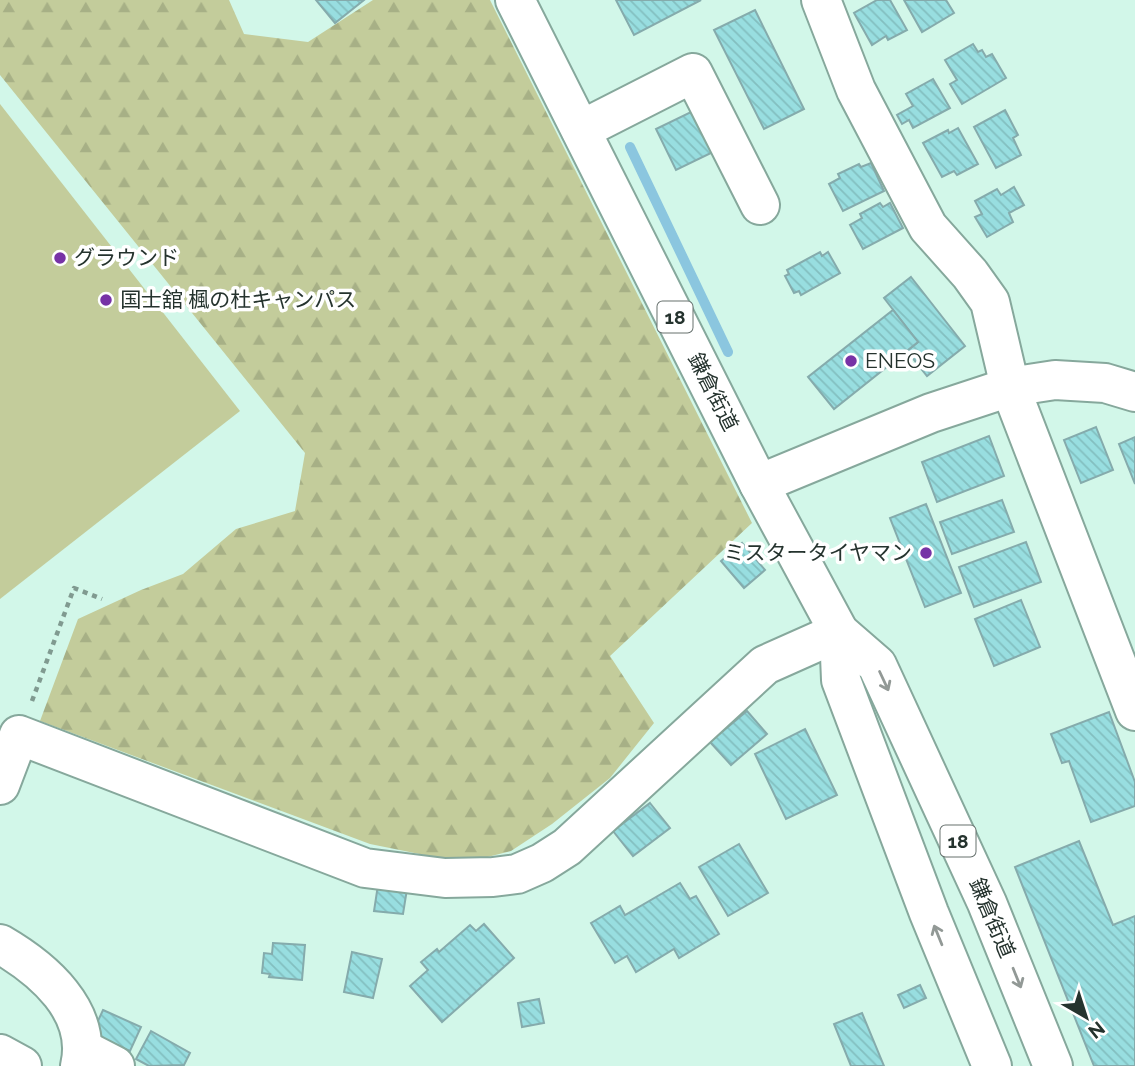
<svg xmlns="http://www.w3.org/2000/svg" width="1135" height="1066" font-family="Raleway,'Noto Sans JP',sans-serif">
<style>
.forest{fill:url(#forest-firs)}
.green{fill:#c3cc9b}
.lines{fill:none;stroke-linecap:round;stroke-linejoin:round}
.stream{stroke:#8bc6df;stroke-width:10}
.building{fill:url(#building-back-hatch);stroke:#85abac;stroke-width:2}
.minor-casing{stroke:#86a89c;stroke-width:42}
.major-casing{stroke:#86a89c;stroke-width:42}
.path{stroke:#809a90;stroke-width:4.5;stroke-dasharray:5 5;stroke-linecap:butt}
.minor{stroke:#fff;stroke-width:38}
.major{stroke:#fff;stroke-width:38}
.oneway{stroke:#929996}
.poi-dot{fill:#7732a6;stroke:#fff;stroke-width:2.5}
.labels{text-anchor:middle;stroke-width:7;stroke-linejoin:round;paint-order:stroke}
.shield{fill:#fff;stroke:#66706d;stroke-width:2}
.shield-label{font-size:19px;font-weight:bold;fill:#25332e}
.poi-label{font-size:21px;fill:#25332e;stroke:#fff;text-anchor:start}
.street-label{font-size:21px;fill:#25332e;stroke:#fff}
</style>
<defs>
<pattern id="forest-firs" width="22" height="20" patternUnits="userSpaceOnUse" patternTransform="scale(1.75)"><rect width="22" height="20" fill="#c3cc9b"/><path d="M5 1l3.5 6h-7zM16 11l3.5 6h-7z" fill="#a7b086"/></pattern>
<pattern id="building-back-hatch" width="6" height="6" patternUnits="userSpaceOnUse" patternTransform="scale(1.75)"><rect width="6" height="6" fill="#98dee0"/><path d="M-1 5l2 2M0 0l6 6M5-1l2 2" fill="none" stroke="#83bfc0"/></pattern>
</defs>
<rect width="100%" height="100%" fill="#d2f7e9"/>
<path class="forest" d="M0,0h229l15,34 64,8 65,-42h117l262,523 -142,133 44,67 -44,55 -58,46 -41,27 -47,12 -94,-19 -330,-123 38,-102 63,-29 42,-16 53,-45 59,-18 10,-58 -305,-378z"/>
<path class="green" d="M0,104l240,307 -240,188z"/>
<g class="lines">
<path class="stream" d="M630,147l98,205"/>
</g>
<g class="building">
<path d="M316,0h48l-29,23z"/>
<path d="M616,0h85l-67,35z"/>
<path d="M877,0h13l17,30 -19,10 -2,-4 -14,9 -18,-32z"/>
<path d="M904,0h42l8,13 -32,19z"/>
<path d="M755,10l49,99 -40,20 -50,-99z"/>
<path d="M973,44l5,8 4,-2 4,7 6,-3 14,24 -44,26 -12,-20 7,-4 -12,-20z"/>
<path d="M933,79l17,29 -37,20 -4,-8 -7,4 -5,-9 16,-9 -7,-12z"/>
<path d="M1005,110l13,25 -5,3 8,17 -25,13 -22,-41z"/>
<path d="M693,111l20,41 -37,18 -20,-41z"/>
<path d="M958,128l20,36 -21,11 -3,-4 -12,6 -19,-34 25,-13 1,3z"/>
<path d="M871,163l13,28 -41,20 -14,-27 11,-6 -2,-4 21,-10 2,3z"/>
<path d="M1014,187l10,18 -15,8 4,9 -26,15 -12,-20 7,-3 -7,-13 22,-12 4,6z"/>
<path d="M880,203l3,4 7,-4 13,25 -40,21 -13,-24 12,-7 -2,-4z"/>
<path d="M820,252l2,4 6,-4 12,21 -39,22 -2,-4 -5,2 -9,-17 4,-2 -2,-4z"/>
<path d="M911,277l54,69 -38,30 -20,-25 11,-9 -34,-44z"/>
<path d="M893,310l25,32 -84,67 -26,-32z"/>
<path d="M1096,427l17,43 -32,13 -17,-43z"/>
<path d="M989,436l15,40 -67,26 -15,-40z"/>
<path d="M1135,437v47l-16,-40z"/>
<path d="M1002,500l12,32 -62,22 -12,-32z"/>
<path d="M926,504l35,89 -36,14 -35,-89z"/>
<path d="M1026,542l15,40 -67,25 -15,-40z"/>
<path d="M742,543l23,27 -21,18 -23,-27z"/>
<path d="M1021,600l19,47 -46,19 -19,-47z"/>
<path d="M747,711l20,23 -36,31 -21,-23z"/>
<path d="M1109,712l26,70v24l-44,16 -22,-61 -7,2 -11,-29z"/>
<path d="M805,729l32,66 -51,24 -31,-65z"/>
<path d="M650,803l20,25 -37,28 -20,-25z"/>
<path d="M1079,841l34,84 22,-9v150h-41l-79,-199z"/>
<path d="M739,844l29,49 -40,23 -29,-49z"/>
<path d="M680,883l10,16 6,-3 23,38 -40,24 -5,-9 -38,23 -9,-16 -12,7 -24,-40 29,-17 5,9z"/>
<path d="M378,885l29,4 -4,25 -29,-3z"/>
<path d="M484,924l30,34 -72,64 -32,-36 18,-16 -7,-8 16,-13 2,3 31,-27 6,6z"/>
<path d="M273,943l32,2 -3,35 -33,-3 1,-3 -8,-1 2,-20 8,1z"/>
<path d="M352,952l30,7 -9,39 -29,-6z"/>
<path d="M920,985l6,13 -22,10 -6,-13z"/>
<path d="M539,999l5,24 -22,4 -4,-24z"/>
<path d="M103,1010l38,17 -11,24 -38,-17z"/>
<path d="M862,1013l22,53h-33l-17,-42z"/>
<path d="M151,1031l39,22 -6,12 -35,1 -13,-7z"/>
</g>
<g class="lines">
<g class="minor-casing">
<g id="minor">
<path d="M821,0l35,90 72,137 42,47 20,28 20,85 125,324"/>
<path d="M581,130l112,-57 67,132"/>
<path d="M759,484l172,-71 79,-26 45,-7 50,3 30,9"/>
<path d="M0,785l19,-50 346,133 80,10 48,-1 24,-3 25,-11 25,-16 198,-182 74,-33"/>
<path d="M0,944c43,25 93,67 80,122"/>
<path d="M84,1050l31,16"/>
<path d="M0,1054l22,12"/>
</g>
</g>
<g class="major-casing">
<g id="major">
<path d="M515,0l244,484 80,148 38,33 110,238 66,163"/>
<path d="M839,632l2,48 88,233 63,153"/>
</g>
</g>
<path class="path" d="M32,701l42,-113 28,11"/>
<use href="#minor" class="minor"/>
<use href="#major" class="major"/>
</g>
<defs><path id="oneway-shaft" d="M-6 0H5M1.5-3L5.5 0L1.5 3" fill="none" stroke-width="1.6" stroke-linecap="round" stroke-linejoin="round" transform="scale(1.75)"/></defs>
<g class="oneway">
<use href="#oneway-shaft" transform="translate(884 681) rotate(65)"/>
<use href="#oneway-shaft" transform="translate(938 935) rotate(-112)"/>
<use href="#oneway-shaft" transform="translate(1017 978) rotate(68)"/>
</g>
<g class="poi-dot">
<circle cx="60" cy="258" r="7"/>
<circle cx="106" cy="300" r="7"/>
<circle cx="851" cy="361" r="7"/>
<circle cx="926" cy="553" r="7"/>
</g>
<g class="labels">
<g class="shield">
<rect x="657.5" y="301.5" width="35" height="31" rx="5"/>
<rect x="940.5" y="825.5" width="35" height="31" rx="5"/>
</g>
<g class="shield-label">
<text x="675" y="324">18</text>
<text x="958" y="848">18</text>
</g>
<g class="poi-label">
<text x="74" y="265">グラウンド</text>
<text x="120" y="307">国士舘 楓の杜キャンパス</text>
<text x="865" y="368">ENEOS</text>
<text x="912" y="560" text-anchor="end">ミスタータイヤマン</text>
</g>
<g class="street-label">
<text transform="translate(713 392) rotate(63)" y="7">鎌倉街道</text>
<text transform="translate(992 918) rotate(67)" y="7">鎌倉街道</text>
</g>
</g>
<g transform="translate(1086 1017) rotate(141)" stroke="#ffffff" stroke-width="5" paint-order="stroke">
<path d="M0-5L12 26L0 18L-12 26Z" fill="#25332e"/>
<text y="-10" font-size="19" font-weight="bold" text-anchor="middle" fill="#25332e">N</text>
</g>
</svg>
